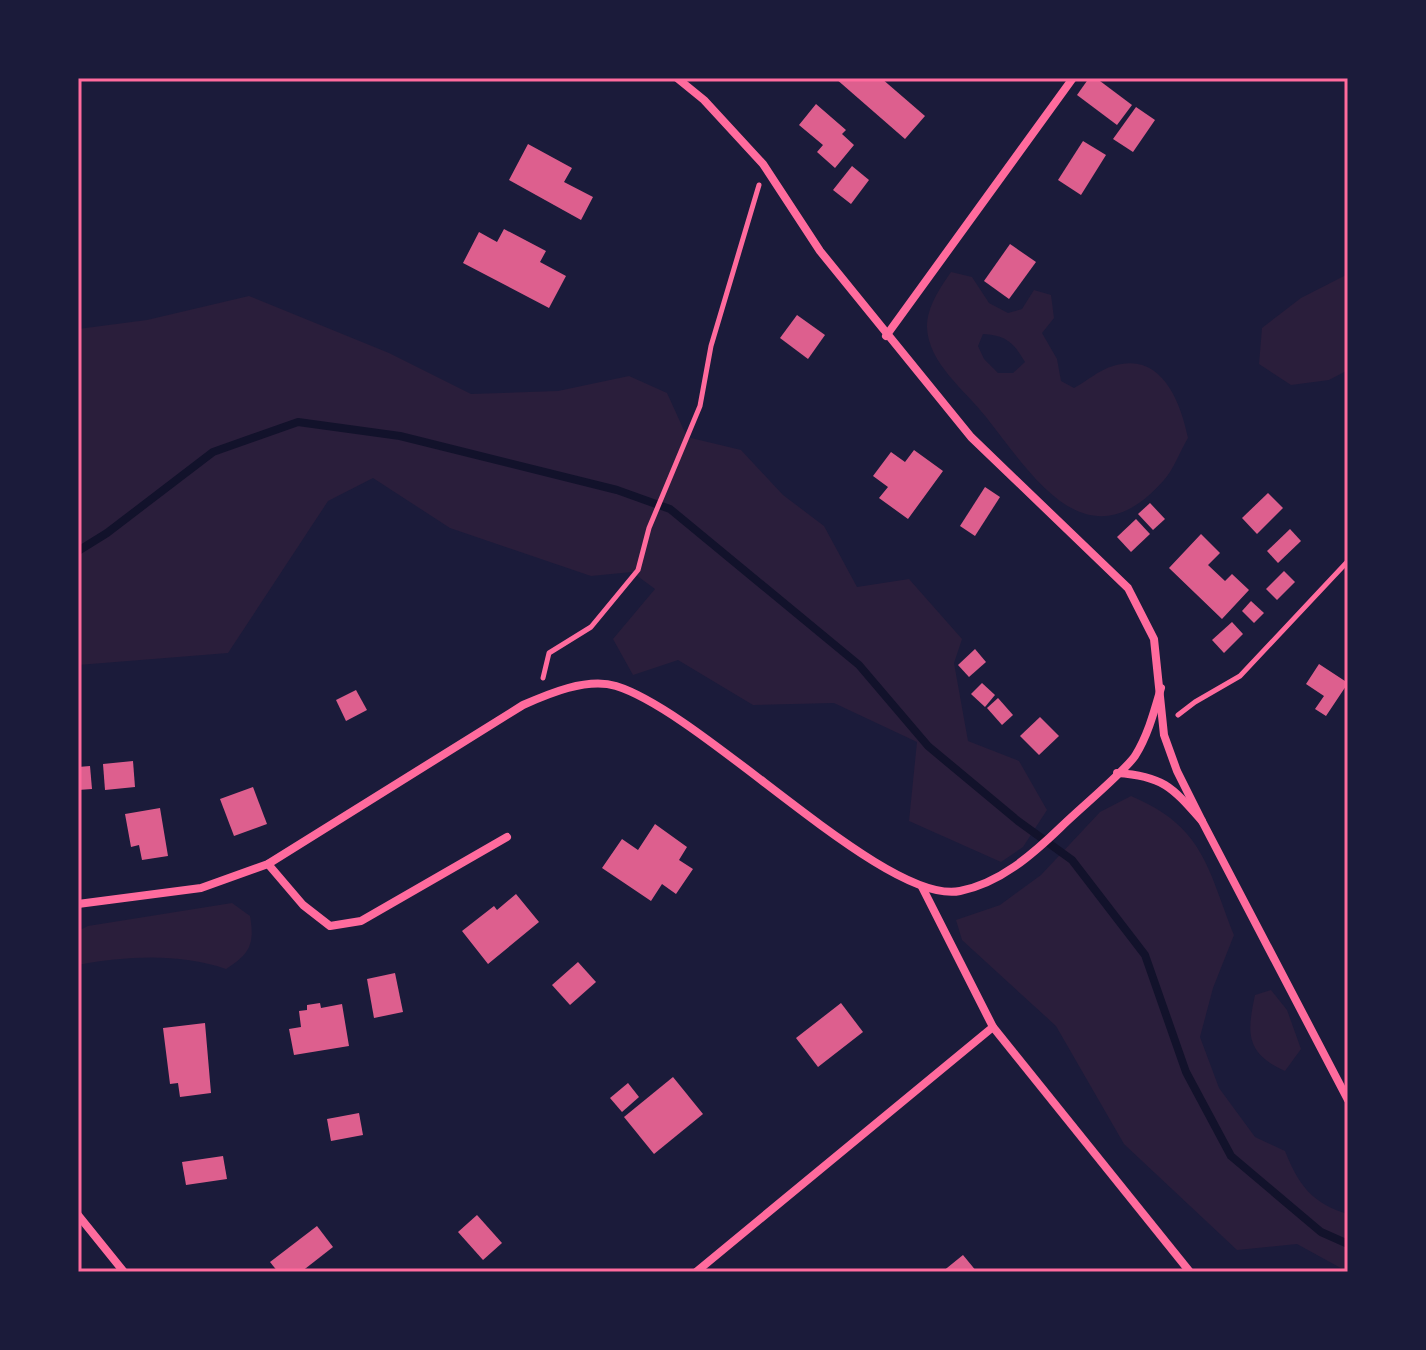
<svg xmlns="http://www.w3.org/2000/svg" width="1426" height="1350" font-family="'PT Sans Narrow',sans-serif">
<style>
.green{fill:#2a1e3b;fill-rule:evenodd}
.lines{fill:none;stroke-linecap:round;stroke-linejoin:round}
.stream{stroke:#12122b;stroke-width:8}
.building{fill:#dd5f8e}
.path{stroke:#ff6b9d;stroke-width:5}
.minor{stroke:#ff6b9d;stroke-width:8}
.neatline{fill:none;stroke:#ff6b9d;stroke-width:3}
</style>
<rect width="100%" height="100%" fill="#1b1b3a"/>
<g class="green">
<path d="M951,272l21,5 17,26 19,10 14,-4 12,-19 17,5 3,23 -12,15 15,26 4,22 13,7c13,-7 25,-18 39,-22 48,-15 67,34 75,72 -8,13 -14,31 -24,42 -77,88 -132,-5 -178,-63 -21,-27 -58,-54 -59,-90 0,-20 13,-39 24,-55zM983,334c23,1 31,9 42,28l-12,11h-15l-14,-14 -6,-13z"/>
<path d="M1348,274v96l-19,10 -38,5 -32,-21 3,-36 39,-30z"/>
<path d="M249,296l140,57 82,41 87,-3 71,-15 38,17 20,44 54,13 42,45 41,31 33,61 52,-8 53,60 -8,24 14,78 51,20 28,49 -24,37 -22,15 -92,-41 8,-79 -83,-39 -81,2 -75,-45 -45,15 -20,-36 42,-50 -23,-17 -41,4 -141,-48 -77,-50 -45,23 -100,152 -150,12v-336l69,-9z"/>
<path d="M1131,796c73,31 76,71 103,139l-21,53 -13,49 19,51 36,49 30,14c13,33 27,53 63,63v58l-51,-28 -60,6 -113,-106 -68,-118 -94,-86 -6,-20 44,-15 41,-30 59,-63z"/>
<path d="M232,903l18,13c5,28 0,38 -24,53 -47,-16 -99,-13 -148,-4v-34l10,-5z"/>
<path d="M1271,990l16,20 14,39 -16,22c-40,-18 -38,-38 -30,-76z"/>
</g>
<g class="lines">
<path class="stream" d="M78,551l29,-18 106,-81 85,-30 102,14 217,54 53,19 189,156 69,81 90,75 54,39 73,95 41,117 45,84 90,76 27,12"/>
</g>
<g class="building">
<path d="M835,78h46l44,38 -20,23z"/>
<path d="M1089,78h7l36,27 -15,20 -40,-30z"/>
<path d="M816,104l30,26 -4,4 12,11 -19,23 -18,-16 6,-7 -24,-20z"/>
<path d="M1136,107l19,13 -22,32 -20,-13z"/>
<path d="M1083,141l23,14 -25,40 -23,-15z"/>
<path d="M528,144l44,24 -8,14 29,15 -12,23 -72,-40z"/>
<path d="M852,166l17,14 -18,24 -18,-14z"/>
<path d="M504,229l42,22 -6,11 26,14 -17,32 -86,-45 16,-31 18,10z"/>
<path d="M1010,244l26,18 -27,37 -25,-18z"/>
<path d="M797,315l28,20 -17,24 -28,-21z"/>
<path d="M914,450l29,21 -35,48 -29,-21 9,-11 -15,-11 18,-24 14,10z"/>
<path d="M985,487l15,10 -25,39 -15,-10z"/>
<path d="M1268,493l15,15 -26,26 -15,-16z"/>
<path d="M1150,503l15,16 -12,11 -15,-16z"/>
<path d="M1136,519l14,15 -19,18 -14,-15z"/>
<path d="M1290,529l11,12 -23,22 -11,-12z"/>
<path d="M1201,534l19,19 -12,12 17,16 7,-7 17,16 -27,29 -53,-51z"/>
<path d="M1284,571l11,11 -18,18 -11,-11z"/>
<path d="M1251,601l13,12 -10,10 -12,-12z"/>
<path d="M1232,622l11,12 -19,19 -12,-13z"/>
<path d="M975,649l11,13 -17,15 -11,-12z"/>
<path d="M1319,664l29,19 -22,33 -11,-7 9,-13 -18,-12z"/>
<path d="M982,683l13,12 -10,12 -14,-13z"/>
<path d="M356,690l11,20 -21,11 -10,-21z"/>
<path d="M998,698l15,17 -11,10 -15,-17z"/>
<path d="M1040,717l19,19 -20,19 -19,-19z"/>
<path d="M133,761l2,26 -30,3 -2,-26z"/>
<path d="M90,766l2,23 -14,1v-23z"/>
<path d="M253,787l14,37 -33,12 -14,-37z"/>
<path d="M160,808l8,48 -26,4 -3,-15 -8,2 -6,-33z"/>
<path d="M655,824l32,23 -8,13 14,9 -17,25 -14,-10 -11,17 -49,-33 20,-29 16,11z"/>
<path d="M516,894l23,28 -51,42 -26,-33 32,-25 3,4z"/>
<path d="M578,962l18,20 -26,23 -18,-20z"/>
<path d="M395,973l8,39 -29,6 -7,-39z"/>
<path d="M320,1003l1,5 21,-4 7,42 -55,9 -5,-26 12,-2 -2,-16 8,-1v-5z"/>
<path d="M841,1003l22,29 -45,35 -22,-29z"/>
<path d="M205,1023l6,70 -31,4 -2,-14 -8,1 -7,-56z"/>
<path d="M673,1077l30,37 -49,40 -30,-37z"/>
<path d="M628,1083l11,14 -17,15 -12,-14z"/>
<path d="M359,1113l4,22 -32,6 -4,-22z"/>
<path d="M223,1156l4,23 -41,6 -4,-23z"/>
<path d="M477,1215l25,28 -19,17 -25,-28z"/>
<path d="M317,1226l16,21 -32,25h-23l-8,-10z"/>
<path d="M963,1255l14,17h-35z"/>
</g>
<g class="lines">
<g class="path">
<path d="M543,678l6,-25 42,-26 47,-57 11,-42 51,-122 11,-60 48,-161"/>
<path d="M1178,715l17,-13 45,-26 108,-115"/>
</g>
<g class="minor">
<path d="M677,78l27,22 59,64 57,87 151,186 157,151 26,51 10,96 13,36 25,50"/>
<path d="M886,336l187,-258"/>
<path d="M1117,773c46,3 55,14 85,48l146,279"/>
<path d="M268,864l35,41 27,21 31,-5 146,-84"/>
<path d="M78,904l123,-16 67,-24 255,-159c25,-11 64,-28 93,-19 88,27 269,220 344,205 40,-8 72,-36 101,-64 17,-17 62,-54 74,-71 13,-21 19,-44 26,-68"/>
<path d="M993,1027l197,245"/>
<path d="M78,1215l46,57"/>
<path d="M696,1272l297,-245 -71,-140"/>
</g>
</g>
<rect width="1426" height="1350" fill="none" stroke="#1b1b3a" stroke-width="160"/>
<rect x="80" y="80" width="1266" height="1190" class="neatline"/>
</svg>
